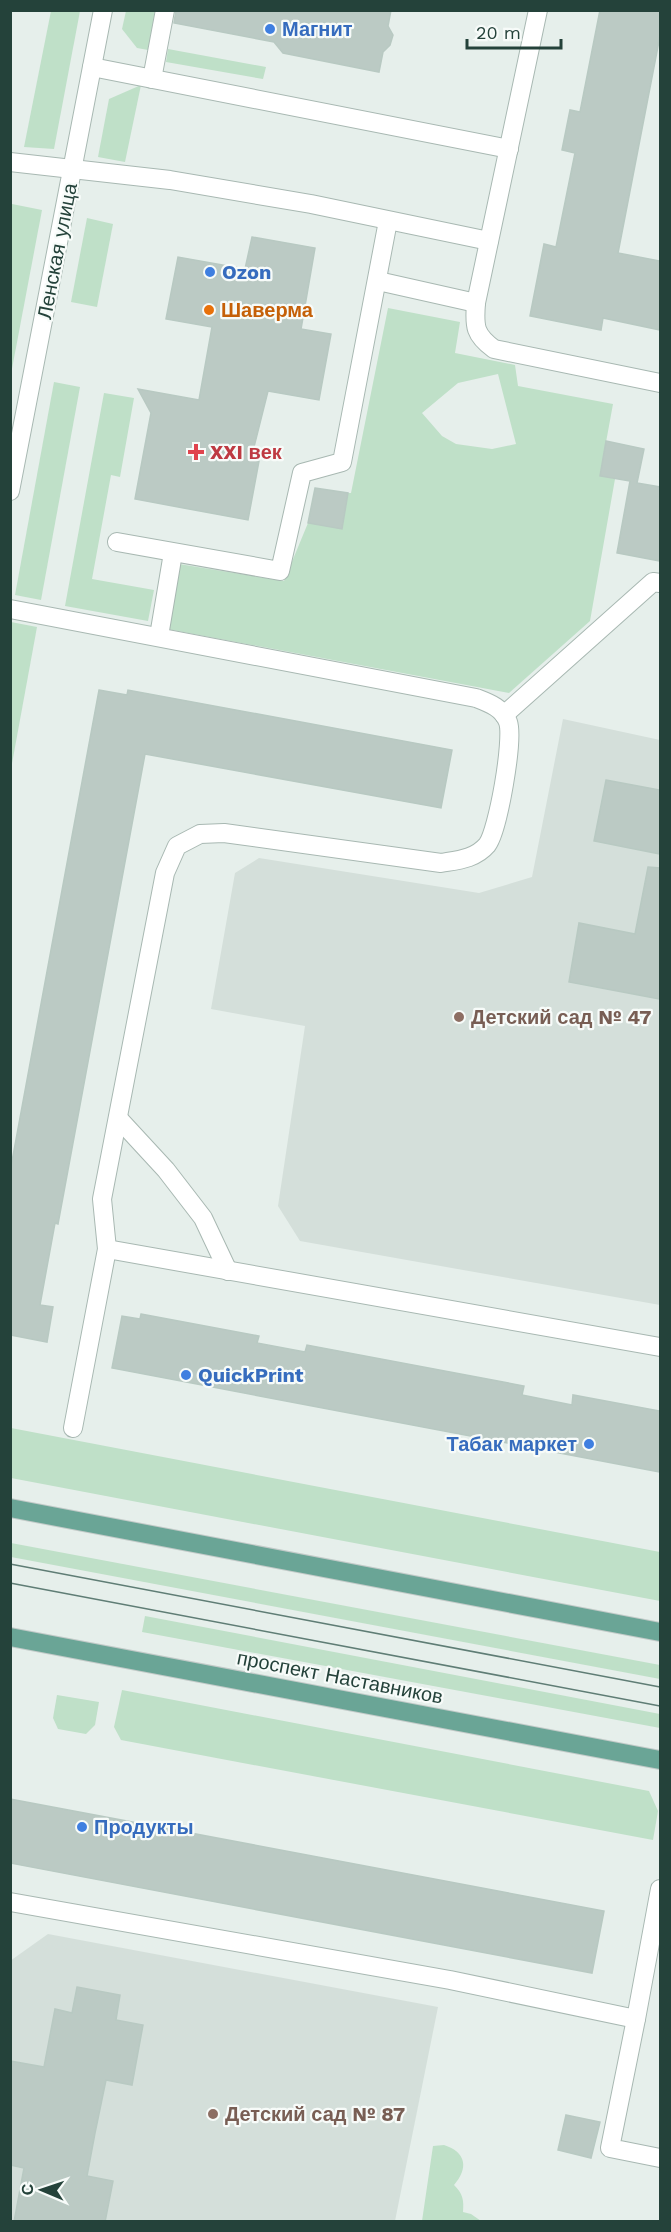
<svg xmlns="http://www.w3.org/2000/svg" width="671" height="2232" font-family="'Work Sans',sans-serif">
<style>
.built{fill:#d4dfda}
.green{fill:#bfe0c8;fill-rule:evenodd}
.building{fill:#bbcac4;stroke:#b8c9c2;stroke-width:1.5}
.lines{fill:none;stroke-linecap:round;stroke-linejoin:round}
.minor-casing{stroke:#a8b8b2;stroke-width:20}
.major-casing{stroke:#c2cac8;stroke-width:20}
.minor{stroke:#fff;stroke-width:18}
.major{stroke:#6aa596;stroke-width:18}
.tram{stroke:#5f7d75;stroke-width:1.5}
.shop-dot{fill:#3f7fe0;stroke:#f7fbf9;stroke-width:2}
.food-dot{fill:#e8710a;stroke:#f7fbf9;stroke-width:2}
.health-dot{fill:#e0444e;stroke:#f7fbf9;stroke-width:2}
.education-dot{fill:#8d6e63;stroke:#f7fbf9;stroke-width:2}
.labels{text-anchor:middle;stroke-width:4.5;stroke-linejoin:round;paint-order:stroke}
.shop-label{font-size:20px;font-weight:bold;fill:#366cbe;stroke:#f7fbf9;text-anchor:start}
.street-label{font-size:20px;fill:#24423a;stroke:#f7fbf9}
.food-label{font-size:20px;font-weight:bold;fill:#c56008;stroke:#f7fbf9;text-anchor:start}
.health-label{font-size:20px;font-weight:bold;fill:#be3a42;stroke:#f7fbf9;text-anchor:start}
.education-label{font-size:20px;font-weight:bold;fill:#785e54;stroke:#f7fbf9;text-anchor:start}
</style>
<rect width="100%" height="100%" fill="#e6efeb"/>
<g class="built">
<path d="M563,719l97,21v565l-360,-64 -22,-35 27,-180 -94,-17 24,-136 24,-15 220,35 53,-16z"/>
<path d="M48,1934l390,73 -43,214h-384l-1,-260z"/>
</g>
<g class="green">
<path d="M51,11h29l-26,138 -30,-2z"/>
<path d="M126,11h29l-7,39 -11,-2 -15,-19z"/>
<path d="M168,49l98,18 -3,12 -97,-17z"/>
<path d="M141,85l-16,77 -27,-5 11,-58z"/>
<path d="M12,204l30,6 -31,164 -1,-160z"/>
<path d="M87,218l26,6 -16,83 -26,-5z"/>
<path d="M388,308l72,14 -5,31 60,12 3,21 95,18 -13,71 15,4 -25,142 -81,72 -342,-64 12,-65 105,17 24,-58 40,-30h3zM498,374l18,70 -24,5 -36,-5 -14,-8 -20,-23 36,-30z"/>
<path d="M54,382l26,5 -39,213 -26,-5z"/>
<path d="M104,393l30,5 -14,79 -9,-2 -19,104 62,11 -6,31 -83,-15z"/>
<path d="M11,622l26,5 -26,142 -1,-147z"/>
<path d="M11,1428l649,124v49l-649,-123z"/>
<path d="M11,1543l649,122v14l-649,-122z"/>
<path d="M145,1616l515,98v14l-518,-96z"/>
<path d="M122,1690l527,101 9,20 -5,29 -532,-100 -7,-13z"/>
<path d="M57,1695l42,7 -4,23 -9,9 -28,-5 -5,-11z"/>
<path d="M444,2145c22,7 25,23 10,40 9,9 10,15 9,27l8,2 10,7h-59l11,-75z"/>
</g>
<g class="building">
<path d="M176,10h215l-3,16 5,9 -3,10 -7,7 -4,20 -96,-19 -9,-11 -100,-19z"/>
<path d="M600,10h60v26l-42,217 42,8v69l-57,-12 -2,12 -71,-14 14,-72 12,3 19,-94 -13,-3 8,-40 10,2z"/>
<path d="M252,237l63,11 -14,81 30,5 -12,66 -51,-9 -17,68 8,2 -11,59 -113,-21 16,-86 -13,-24 61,11 13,-73 -46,-8 12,-62 67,12z"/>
<path d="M606,441l38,8 -7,34 23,4v74l-43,-8 13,-72 -30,-5z"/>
<path d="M315,488l33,5 -6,36 -34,-6z"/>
<path d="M99,690l28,5 1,-5 324,60 -11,58 -296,-54 -87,470 -3,-1 -15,82 13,2 -6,35 -37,-7v-163z"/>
<path d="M606,780l54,10v64l-66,-13z"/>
<path d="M648,867l12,1v131l-91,-17 10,-59 56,11z"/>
<path d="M141,1314l118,22 -2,7 48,9 2,-7 217,41 -2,9 50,10 1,-10 87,16v61l-548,-104 10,-52 18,3z"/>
<path d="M10,1799l594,112 -12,62 -582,-110z"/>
<path d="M77,1987l43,8 -4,25 27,5 -11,60 -26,-5 -11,53 -8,43 26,5 -8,41h-91l10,-54 -14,-3v-104l34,6 11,-58 17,4z"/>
<path d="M566,2115l34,7 -9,36 -33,-8z"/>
</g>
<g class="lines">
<g class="minor-casing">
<g id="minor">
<path d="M538,10l-62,293c-2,24 -1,32 18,46l166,34"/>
<path d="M92,67l417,82"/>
<path d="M152,79l13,-69"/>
<path d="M10,162l160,18 141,24 178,37"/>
<path d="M378,281l98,22"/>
<path d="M10,491l93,-481"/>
<path d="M117,542l163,29 22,-98 40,-11 46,-241"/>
<path d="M10,609l466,89c13,5 27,10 32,24 6,17 -10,109 -21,123 -12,14 -29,15 -46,18l-217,-30 -24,1 -23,12 -12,27 -63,326 5,50 -34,179"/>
<path d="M159,636l14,-83"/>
<path d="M504,715l149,-133 7,1"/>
<path d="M118,1118l48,52 37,48 25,53"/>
<path d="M107,1249l553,98"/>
<path d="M10,1902l440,78 186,39 24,-130"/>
<path d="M636,2019l-26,129 50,10"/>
</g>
</g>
<g class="major-casing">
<g id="major">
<path d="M10,1508l650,124"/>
<path d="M10,1637l650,123"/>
</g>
</g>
<use href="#minor" class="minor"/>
<use href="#major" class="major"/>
<g class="tram">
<path d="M10,1564l650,123"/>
<path d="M10,1583l650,123"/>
</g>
</g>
<g class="shop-dot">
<circle cx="270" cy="29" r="6"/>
<circle cx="210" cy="272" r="6"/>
<circle cx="186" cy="1375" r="6"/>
<circle cx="589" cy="1444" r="6"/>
<circle cx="82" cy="1827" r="6"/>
</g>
<circle class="food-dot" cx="209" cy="310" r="6"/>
<path class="health-dot" d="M193 443h6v6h6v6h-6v6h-6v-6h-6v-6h6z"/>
<g class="education-dot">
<circle cx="459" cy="1017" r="6"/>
<circle cx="213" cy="2114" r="6"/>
</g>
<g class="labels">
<g class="shop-label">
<text x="282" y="36">Магнит</text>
<text x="222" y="279">Ozon</text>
<text x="198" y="1382">QuickPrint</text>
<text x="577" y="1451" text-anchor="end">Табак маркет</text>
<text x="94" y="1834">Продукты</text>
</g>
<g class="street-label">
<text transform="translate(57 251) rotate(-79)" y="7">Ленская улица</text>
<text transform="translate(340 1677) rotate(11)" y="7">проспект Наставников</text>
</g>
<g class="food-label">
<text x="221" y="317">Шаверма</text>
</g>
<g class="health-label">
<text x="210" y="459">XXI век</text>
</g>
<g class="education-label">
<text x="471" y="1024">Детский сад № 47</text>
<text x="225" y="2121">Детский сад № 87</text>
</g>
</g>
<rect width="671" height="2232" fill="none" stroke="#24423a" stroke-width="24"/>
<g transform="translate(42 2190) rotate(272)" stroke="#f7fbf9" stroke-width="4.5" paint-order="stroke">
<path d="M0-4.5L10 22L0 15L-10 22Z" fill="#24423a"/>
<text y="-9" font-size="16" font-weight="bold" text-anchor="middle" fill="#24423a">С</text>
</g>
<path d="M467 39v9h94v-9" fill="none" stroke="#24423a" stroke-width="3"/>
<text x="476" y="39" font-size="18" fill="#24423a" stroke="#f7fbf9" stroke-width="4.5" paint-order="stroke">20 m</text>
</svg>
